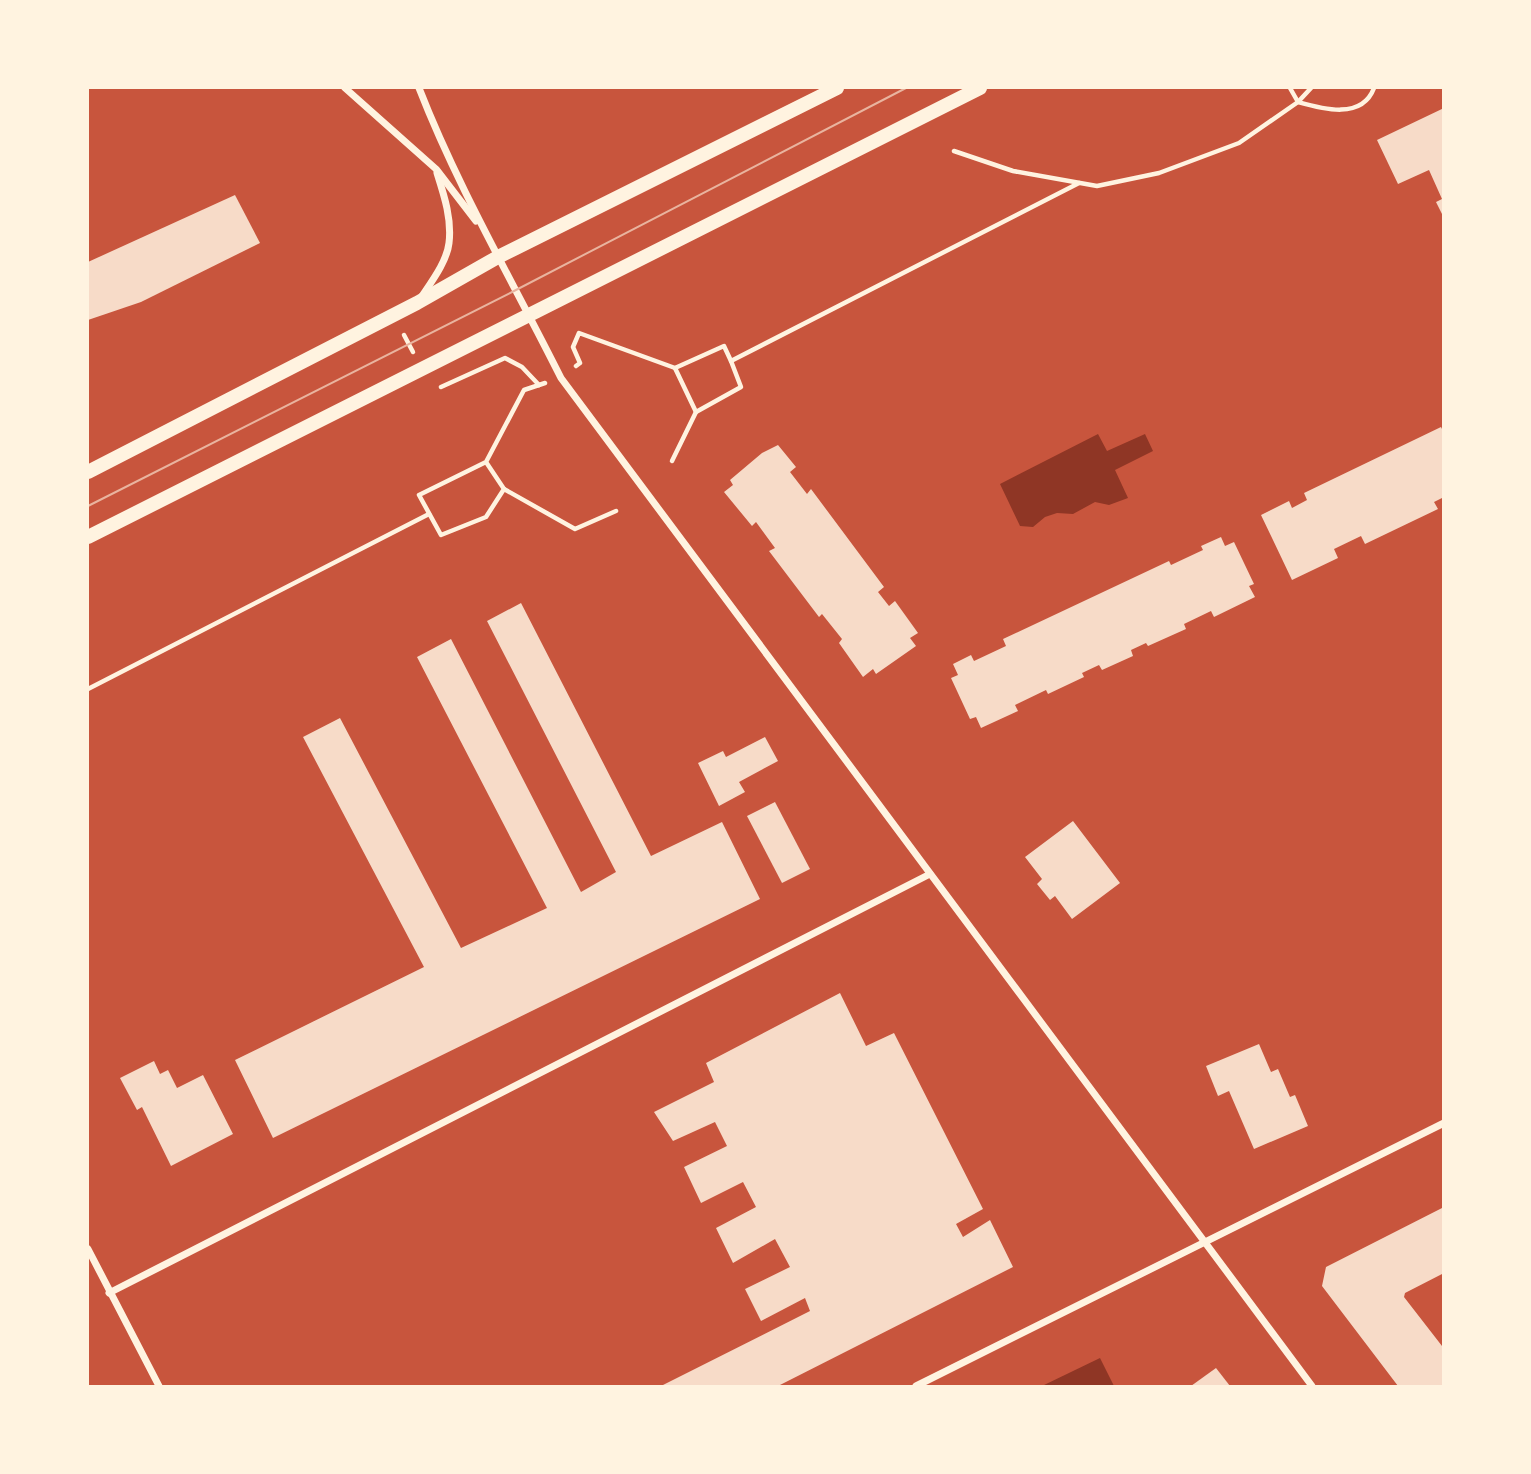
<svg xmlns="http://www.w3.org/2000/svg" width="1531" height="1474" font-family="Rubik,sans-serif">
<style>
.water{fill:#8f3625}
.building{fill:#f7dbc8}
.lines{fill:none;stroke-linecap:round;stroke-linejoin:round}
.path{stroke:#fff3e0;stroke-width:4.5}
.minor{stroke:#fff3e0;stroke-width:7}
.secondary{stroke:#fff3e0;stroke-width:14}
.tram{stroke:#e9b49f;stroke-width:2}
</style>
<rect width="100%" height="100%" fill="#c8553d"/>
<g class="water">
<path d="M1098,434l9,17 38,-17 8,17 -38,19 13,28 -19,7 -14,-3 -22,12 -16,-1 -12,4 -12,10 -13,-1 -20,-42z"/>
<path d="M1100,1358l14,28h-72z"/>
</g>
<g class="building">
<path d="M1444,108v110l-8,-16 6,-3 -13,-29 -31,14 -21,-44z"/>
<path d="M235,195l25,48 -119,59 -53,18v-58z"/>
<path d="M1441,427l3,6v64l-10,5 4,7 -73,35 -4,-8 -27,13 4,9 -46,22 -31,-65 28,-14 3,7 15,-8 -3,-7z"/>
<path d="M778,445l18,22 -6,5 17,22 4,-5 73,98 -6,5 11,14 6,-5 23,32 -8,5 6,8 -40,28 -3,-5 -10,8 -24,-34 3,-4 -20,-25 -3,3 -50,-66 6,-3 -19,-26 -4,4 -28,-34 9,-7 -3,-5 32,-27z"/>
<path d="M1221,537l4,9 9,-4 20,42 -5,2 6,11 -41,20 -3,-6 -27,13 2,5 -38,17 -2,-3 -15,7 2,6 -31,14 -3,-5 -17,8 2,4 -36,17 -2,-4 -31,15 3,6 -37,17 -5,-11 -6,2 -19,-41 7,-3 -5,-11 18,-9 3,6 32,-15 -3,-7 166,-78 2,4 32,-15 -2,-4z"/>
<path d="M521,603l130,253 71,-34 38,77 -487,239 -38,-78 189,-93 -121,-230 37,-19 121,230 86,-40 -130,-251 34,-18 130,253 35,-20 -129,-251z"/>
<path d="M765,737l13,24 -39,21 6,10 -26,14 -21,-43 25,-12 3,6z"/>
<path d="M775,802l35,67 -28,14 -35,-67z"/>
<path d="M1073,821l47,62 -48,36 -17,-23 -5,4 -13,-16 5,-5 -17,-22z"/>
<path d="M840,993l26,53 28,-13 89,176 -27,15 7,13 27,-17 23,47 -235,119h-117l149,-75 -5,-13 -44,23 -16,-32 45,-22 -15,-28 -42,24 -17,-35 40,-21 -13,-25 -42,21 -17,-36 43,-21 -12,-24 -42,19 -19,-29 60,-30 -8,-19z"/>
<path d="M1259,1044l12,28 7,-3 12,28 5,-2 13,31 -54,23 -25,-58 -11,5 -12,-30z"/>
<path d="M154,1061l6,13 8,-4 9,18 26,-13 30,59 -62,32 -29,-59 -5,3 -17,-32z"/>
<path d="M1444,1207v66l-39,20 -1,4 38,49 2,-2v42h-46l-76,-100 4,-19z"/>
<path d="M1216,1368l14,18h-39z"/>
</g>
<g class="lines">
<g class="path">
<path d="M1290,88l8,14c25,7 64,18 76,-14"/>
<path d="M954,151l59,20 84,15 62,-13 80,-30 59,-41 13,-14"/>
<path d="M404,335l9,17"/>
<path d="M576,366l4,-3 -7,-16 6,-14 96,35 49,-22 7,15 348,-178"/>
<path d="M675,368l21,44 45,-25 -10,-26"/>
<path d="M441,387l64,-29 17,9 17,18"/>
<path d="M672,461l24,-49"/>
<path d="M486,462l18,27 -18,28 -45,18 -22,-40 67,-33 38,-72 21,-7"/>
<path d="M504,489l71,40 41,-18"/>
<path d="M88,689l341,-175"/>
</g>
<g class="minor">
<path d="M345,88l91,81 40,52"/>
<path d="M419,88c39,100 94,194 142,290l751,1008"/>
<path d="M422,296c10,-15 25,-35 27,-53 3,-24 -5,-48 -12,-70"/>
<path d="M88,1249l71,137"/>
<path d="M109,1293l821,-419"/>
<path d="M916,1386l528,-263"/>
</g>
<g class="secondary">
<path d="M88,472l329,-169 81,-46 339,-169"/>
<path d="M88,537l892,-449"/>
</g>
<path class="tram" d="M88,506l426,-215 392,-203"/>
</g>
<rect width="1531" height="1474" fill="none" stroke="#fff3e0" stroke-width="178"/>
</svg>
